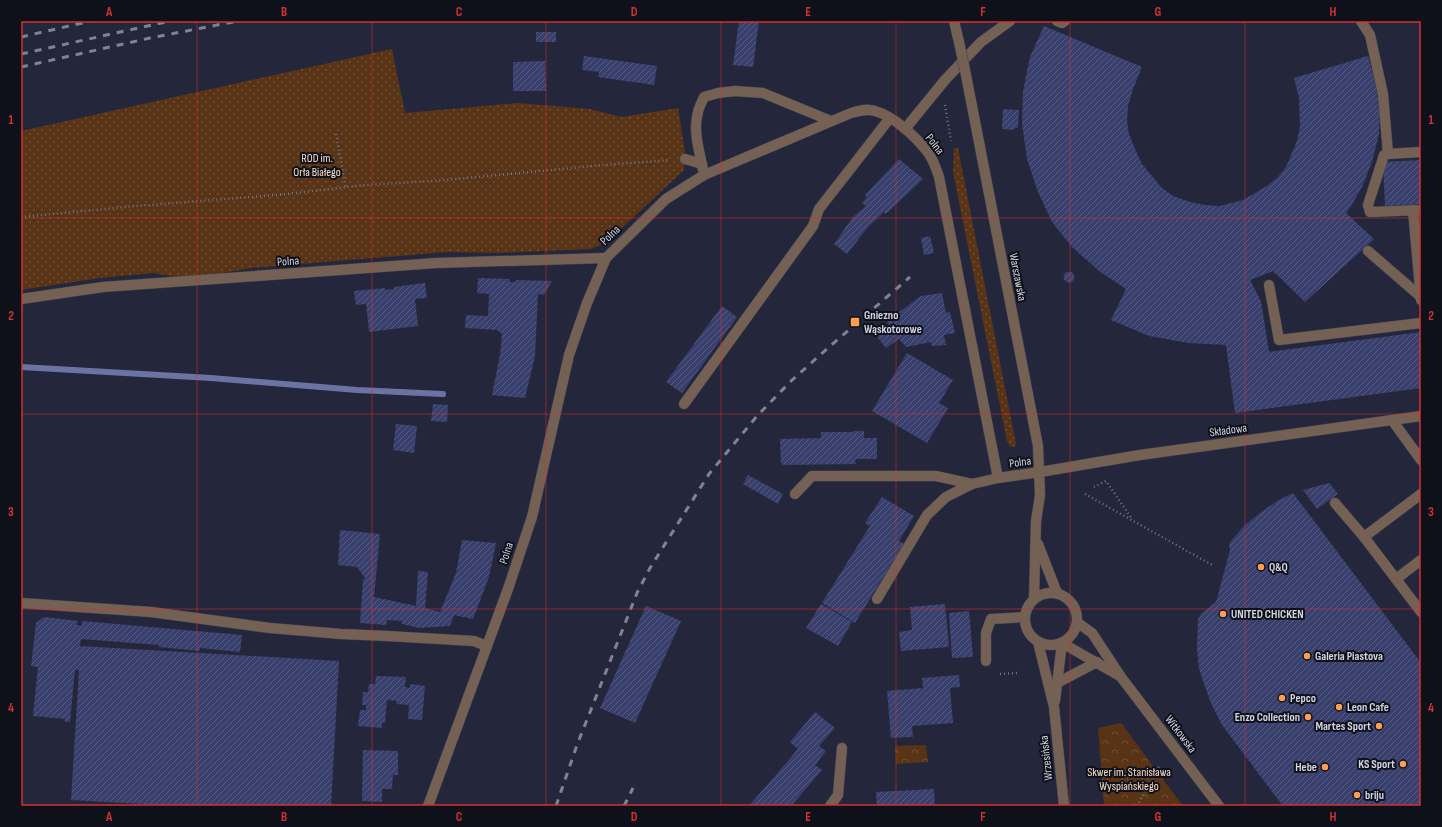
<svg xmlns="http://www.w3.org/2000/svg" width="1442" height="827" font-family="'Sofia Sans Condensed',sans-serif">
<style>
.grass{fill:url(#grass-dots)}
.park{fill:url(#park-crowns)}
.lines{fill:none;stroke-linecap:round;stroke-linejoin:round}
.stream{stroke:#6b73a4;stroke-width:6}
.building{fill:url(#building-hatch)}
.minor-casing{stroke:#404356;stroke-width:11}
.path{stroke:#727586;stroke-width:2.5;stroke-dasharray:1 3;stroke-linecap:butt}
.minor{stroke:#756153;stroke-width:10}
.rail{stroke:#808393;stroke-width:3;stroke-dasharray:7 7;stroke-linecap:butt}
.minor-bridge-casing{stroke:#404356;stroke-width:11;stroke-linecap:butt}
.minor-bridge{stroke:#756153;stroke-width:10}
.grid{fill:none;stroke:#d63131;stroke-width:1;stroke-opacity:0.55}
.poi-dot{fill:#fb9e51;stroke:#0f111a;stroke-width:1.5}
.labels{text-anchor:middle;stroke-width:4;stroke-linejoin:round;paint-order:stroke}
.street-label{font-size:12px;fill:#d1d4e1;stroke:#0f111a}
.park-label{font-size:12px;fill:#f9dcc7;stroke:#0f111a}
.poi-label{font-size:12px;font-weight:bold;fill:#d1d4e1;stroke:#0f111a;text-anchor:start}
.neatline{fill:none;stroke:#d63131;stroke-width:1.5}
.grid-label{font-size:13px;text-anchor:middle;font-weight:bold;fill:#d63131}
</style>
<defs>
<pattern id="grass-dots" width="8" height="8" patternUnits="userSpaceOnUse"><rect width="8" height="8" fill="#583315"/><path d="M2 2h.1M6 6h.1" fill="none" stroke="#6f5037" stroke-width="1.8" stroke-linecap="round"/></pattern>
<pattern id="park-crowns" width="20" height="18" patternUnits="userSpaceOnUse"><rect width="20" height="18" fill="#583315"/><path d="M2 6a3 3 0 1 1 6 0M12 15a3 3 0 1 1 6 0" fill="none" stroke="#6f5037"/></pattern>
<pattern id="building-hatch" width="6" height="6" patternUnits="userSpaceOnUse"><rect width="6" height="6" fill="#393f6c"/><path d="M-1 1l2-2M0 6l6-6M5 7l2-2" fill="none" stroke="#555a81"/></pattern>
</defs>
<rect width="100%" height="100%" fill="#24273b"/>
<g class="grass">
<path d="M392,49l13,64 113,-10 72,6 31,8 57,-9 7,44 -1,18 -77,72 -16,7 -92,4 -52,-1 -196,16 -63,11 -35,-6 -53,5 -79,12v-159z"/>
<path d="M954,148h4l58,296 -2,3 -4,-1 -3,-5 -54,-269z"/>
</g>
<g class="park">
<path d="M1121,723l62,83h-79l-6,-78z"/>
<path d="M926,745l2,17 -32,2 -1,-18z"/>
</g>
<g class="lines">
<path class="stream" d="M21,367l190,11 146,12 86,4"/>
</g>
<g class="building">
<path d="M739,21h20l-6,46 -20,-2z"/>
<path d="M1044,26l98,41 -9,22 -5,17 -1,15 2,13 6,15 7,15 19,23 12,9 17,6 15,3 15,1 23,-6 24,-14 10,-8 9,-11 11,-26 3,-15 -1,-28 -5,-20 74,-22 8,30 4,25 -1,23 -7,28 -10,25 -12,21 -4,5 28,26 -69,63 -32,-31 -23,9 11,21 8,51 152,-20v56l-186,25 -9,-68 -37,-2 -40,-7 -38,-16 15,-31 -27,-18 -27,-24 -20,-25 -14,-30 -11,-33 -5,-35 1,-33 7,-34z"/>
<rect x="536" y="32" width="20" height="10"/>
<path d="M584,56l73,10 -3,19 -56,-8 1,-5 -17,-2z"/>
<path d="M545,61l1,30h-33v-29z"/>
<path d="M1003,109l16,1 -1,18h-3l-1,2 -12,-1z"/>
<path d="M899,159l24,20 -37,35 -2,-2 -16,15 -21,27 -13,-10 19,-27 13,-11 -4,-3 5,-6 -2,-2z"/>
<path d="M1421,160v44l-36,2 -2,-44z"/>
<path d="M930,236l4,17 -10,2 -3,-17z"/>
<circle cx="1069" cy="277" r="5.5"/>
<path d="M478,278l32,1v3h6v-2l36,1 -8,14 -6,-1 -3,62 -10,42 -33,-3 8,-40 2,-21 -5,-4 -32,-2 1,-13 22,1 1,-22 -12,-1z"/>
<path d="M425,283l2,15 -12,1 3,27 -49,6 -3,-28 -10,1 -2,-14 31,-3v2l9,-1v-2z"/>
<path d="M942,293l4,20 4,-1 5,21 -11,2 2,10 -14,1 -1,-4 -25,5 -7,-8 -13,9 -11,-14 14,-10 -2,-3 34,-25z"/>
<path d="M722,306l15,11 -55,76 -16,-11z"/>
<path d="M907,353l46,27 -14,23 9,5 -21,35 -55,-32z"/>
<path d="M433,404l15,1 -1,17 -16,-1z"/>
<path d="M396,424l21,2 -3,27 -21,-3z"/>
<path d="M853,431h11v7h13v21h-22l1,5 -72,1 -3,-2 -1,-24 41,-1v-6h32z"/>
<path d="M748,475l35,19 -5,10 -35,-20z"/>
<path d="M1329,483l9,11 -21,15 -14,-19z"/>
<path d="M1293,493l128,170v143h-138l-61,-81 -12,-24 -11,-32 -2,-20 1,-30 3,-5 15,-12 14,-52 -1,-5 1,-3 15,-17 15,-12 17,-12z"/>
<path d="M882,497l32,19 -15,25 5,3 -49,79 -33,-20 48,-77 -5,-3z"/>
<path d="M340,530l40,4 -6,63 42,9 2,-35 10,1 -3,36 15,4 16,-39 6,-33 34,3 -7,34 -16,42 -19,-4 -4,11 -31,2 -17,-4v-3l-15,-1 -1,5 -26,-2 3,-43 2,-2 -8,-11 -19,-2z"/>
<path d="M821,604l31,18 -14,24 -32,-18z"/>
<path d="M945,604l4,43 -48,4 -2,-19 13,-2 -2,-23z"/>
<path d="M646,606l35,15 -46,102 -35,-15z"/>
<path d="M969,611l4,46 -21,1 -3,-45z"/>
<path d="M44,617l34,4 -1,4 5,1v-5l160,14 -2,17 -40,-4v3l-41,-4v-2l-78,-6 -1,7 259,15 -8,145h-152l-108,-6 8,-130h-4l-5,52h-5v-3l-32,-3 5,-49 -7,-1 5,-43z"/>
<path d="M959,675l1,12 -10,1 3,35 -41,3 1,11 -22,1 -4,-47 36,-3 -1,-10z"/>
<path d="M376,676l30,1 -1,10 5,1v-4l15,2 -3,34 -14,-1 1,-14 -13,-1 1,-3 -10,-1 -2,23 -3,-1v6l-24,-2 2,-16h6v-5h-4l1,-13h5l1,-8h6z"/>
<path d="M815,712l20,16 -16,18 7,5 -11,14 7,5 -31,36h-42l49,-57 -8,-7z"/>
<path d="M363,750l35,1v24h-5l-1,14h-10v13l-20,-1z"/>
<path d="M934,789l1,17h-58l-1,-14z"/>
</g>
<g class="lines">
<g class="minor-casing">
<g id="minor">
<path d="M954,21l5,21"/>
<path d="M1057,21l5,2 3,-2"/>
<path d="M1361,21l9,14 13,59 5,60 33,-2"/>
<path d="M965,70l73,376 2,49 -4,26 -2,77"/>
<path d="M905,129l40,-49 36,-38 29,-21"/>
<path d="M1388,154l-4,1 -16,50 2,7 51,-2"/>
<path d="M685,159l17,5"/>
<path d="M704,175c-3,-19 -12,-43 -6,-63 1,-5 4,-10 6,-15l14,-4 17,-2 28,2 68,28"/>
<path d="M1413,210l8,90"/>
<path d="M1368,251l53,46"/>
<path d="M1269,285l10,55 142,-17"/>
<path d="M21,299l82,-12 333,-24 170,-5"/>
<path d="M684,404l129,-178 6,-17 71,-91"/>
<path d="M1392,420l29,40"/>
<path d="M795,494l17,-18h124l36,8 26,-6"/>
<path d="M1335,503l29,34 57,75"/>
<path d="M1364,537l57,-43"/>
<path d="M1038,544l19,49"/>
<path d="M1396,579l25,-19"/>
<circle cx="1051" cy="619" r="26"/>
<path d="M877,599l50,-84 19,-18 26,-13"/>
<path d="M21,603l130,9 119,16 71,6 46,2 87,5 13,5"/>
<path d="M1078,623l14,10 29,44 98,129"/>
<path d="M1038,642l16,65 10,99"/>
<path d="M1062,643l56,32"/>
<path d="M986,661v-28l5,-14 34,-2"/>
<path d="M1057,683l40,-21"/>
<path d="M1055,701l7,-58"/>
<path d="M428,806l80,-217 24,-72 37,-162 18,-52 19,-45 60,-59 38,-24 147,-62c7,-2 16,-5 24,-2 18,5 39,24 51,39 7,8 10,18 13,27l59,301 42,-6 100,-17 281,-39"/>
<path d="M830,806l8,-11 4,-47"/>
</g>
</g>
<g class="path">
<path d="M945,105l6,36"/>
<path d="M336,134l10,54"/>
<path d="M21,217l115,-11 141,-11 89,-10 80,-5 157,-15 67,-5"/>
<path d="M1094,487l12,-6 26,38"/>
<path d="M1085,494l129,72"/>
<path d="M1000,674l17,-1"/>
<path d="M1137,806l22,-40"/>
</g>
<use href="#minor" class="minor"/>
<g class="rail">
<path d="M21,37l70,-16"/>
<path d="M21,54l149,-33"/>
<path d="M21,67l129,-29 88,-17"/>
<path d="M556,806l21,-61 60,-152 13,-25 59,-94 48,-58 34,-35 37,-33 82,-71"/>
<path d="M624,806l9,-18"/>
</g>
<g class="minor-bridge-casing">
<path id="minor-bridge" d="M959,42l6,28"/>
</g>
<use href="#minor-bridge" class="minor-bridge"/>
</g>
<path class="grid" d="M197,21v785M372,21v785M546,21v785M721,21v785M896,21v785M1070,21v785M1245,21v785M21,218h1400M21,414h1400M21,609h1400"/>
<g class="poi-dot">
<rect x="850" y="317" width="10" height="10" rx="2"/>
<circle cx="1261" cy="567" r="4"/>
<circle cx="1223" cy="614" r="4"/>
<circle cx="1307" cy="656" r="4"/>
<circle cx="1282" cy="698" r="4"/>
<circle cx="1339" cy="707" r="4"/>
<circle cx="1308" cy="717" r="4"/>
<circle cx="1379" cy="726" r="4"/>
<circle cx="1403" cy="764" r="4"/>
<circle cx="1325" cy="767" r="4"/>
<circle cx="1357" cy="795" r="4"/>
</g>
<g class="labels">
<g class="street-label">
<text transform="translate(935 144) rotate(52)" y="4">Polna</text>
<text transform="translate(610 235) rotate(-44)" y="4">Polna</text>
<text transform="translate(288 261) rotate(-4)" y="4">Polna</text>
<text transform="translate(1018 277) rotate(79)" y="4">Warszawska</text>
<text transform="translate(1228 430) rotate(-8)" y="4">Składowa</text>
<text transform="translate(1020 462) rotate(-8)" y="4">Polna</text>
<text transform="translate(506 553) rotate(-72)" y="4">Polna</text>
<text transform="translate(1181 734) rotate(53)" y="4">Witkowska</text>
<text transform="translate(1046 758) rotate(-96)" y="4">Wrzesińska</text>
</g>
<g class="park-label">
<text x="317" y="162">ROD im.<tspan x="317" dy="14">Orła Białego</tspan></text>
<text x="1129" y="776">Skwer im. Stanisława<tspan x="1129" dy="14">Wyspiańskiego</tspan></text>
</g>
<g class="poi-label">
<text x="864" y="319">Gniezno<tspan x="864" dy="14">Wąskotorowe</tspan></text>
<text x="1269" y="571">Q&amp;Q</text>
<text x="1231" y="618">UNITED CHICKEN</text>
<text x="1315" y="660">Galeria Piastova</text>
<text x="1290" y="702">Pepco</text>
<text x="1347" y="711">Leon Cafe</text>
<text x="1300" y="721" text-anchor="end">Enzo Collection</text>
<text x="1371" y="730" text-anchor="end">Martes Sport</text>
<text x="1395" y="768" text-anchor="end">KS Sport</text>
<text x="1317" y="771" text-anchor="end">Hebe</text>
<text x="1365" y="799">briju</text>
</g>
</g>
<rect width="1442" height="827" fill="none" stroke="#0f111a" stroke-width="44"/>
<rect x="22" y="22" width="1398" height="783" class="neatline"/>
<g class="grid-label">
<text x="109" y="16">A</text>
<text x="284" y="16">B</text>
<text x="459" y="16">C</text>
<text x="634" y="16">D</text>
<text x="808" y="16">E</text>
<text x="983" y="16">F</text>
<text x="1158" y="16">G</text>
<text x="1333" y="16">H</text>
<text x="11" y="124">1</text>
<text x="1431" y="124">1</text>
<text x="11" y="320">2</text>
<text x="1431" y="320">2</text>
<text x="11" y="516">3</text>
<text x="1431" y="516">3</text>
<text x="11" y="712">4</text>
<text x="1431" y="712">4</text>
<text x="109" y="821">A</text>
<text x="284" y="821">B</text>
<text x="459" y="821">C</text>
<text x="634" y="821">D</text>
<text x="808" y="821">E</text>
<text x="983" y="821">F</text>
<text x="1158" y="821">G</text>
<text x="1333" y="821">H</text>
</g>
</svg>
